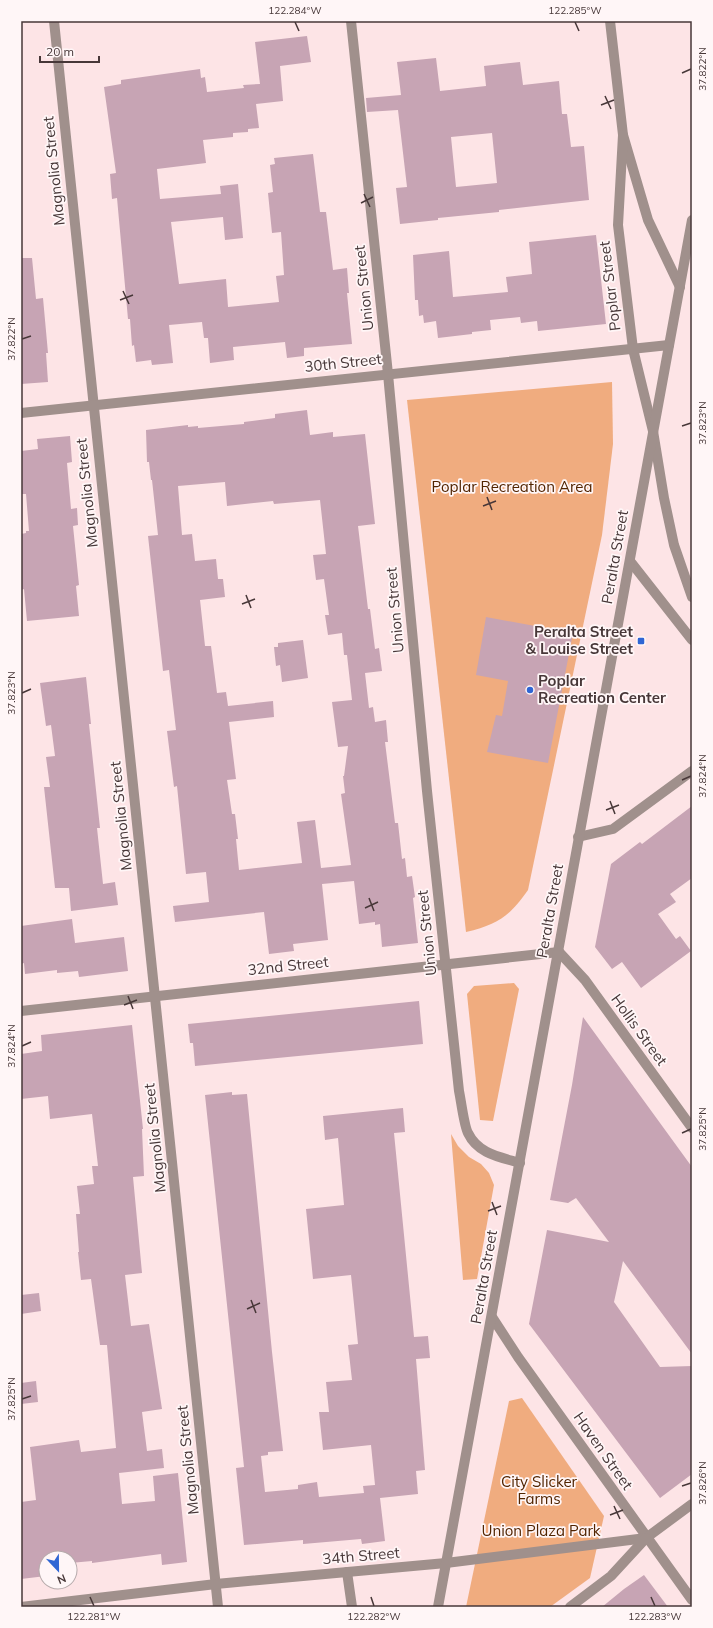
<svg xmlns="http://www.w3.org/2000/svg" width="713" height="1628" font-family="Mulish,sans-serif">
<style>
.green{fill:#f0ac7f}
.building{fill:#c7a4b4;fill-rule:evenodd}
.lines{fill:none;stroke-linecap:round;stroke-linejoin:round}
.minor{stroke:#a0908c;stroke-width:10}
.ticks{fill:none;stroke:#473738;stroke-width:1.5}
.poi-dot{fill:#2f66d4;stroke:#fff6f7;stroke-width:1.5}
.labels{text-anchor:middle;stroke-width:3.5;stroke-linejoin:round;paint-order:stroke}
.street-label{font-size:15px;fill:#473738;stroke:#fff6f7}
.park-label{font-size:15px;fill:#512400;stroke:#fff6f7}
.poi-label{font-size:15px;font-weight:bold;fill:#473738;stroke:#fff6f7;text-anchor:end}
.neatline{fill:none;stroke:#473738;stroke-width:1.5}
.ticks-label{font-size:10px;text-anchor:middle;fill:#473738}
</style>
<rect width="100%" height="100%" fill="#fde4e6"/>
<g class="green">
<path d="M612,382l1,62 -11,91 -74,355c-19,27 -30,34 -62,42l-59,-532z"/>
<path d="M514,983l5,6 -26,132 -13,-1 -13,-126 7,-8z"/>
<path d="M451,1134l7,12 11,11 12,7 8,9 5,12 -17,94 -14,1z"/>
<path d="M522,1398l82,118 -14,62 -40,29h-84l43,-206z"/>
</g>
<g class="building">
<path d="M307,36l4,26 -31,4 3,35 -27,3 3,24 -11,1v3l-15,1v4l-30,3 3,23 -49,6 3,30 61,-5 -1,-8 18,-2 5,54 -18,2 -2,-23 -52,5 8,62 47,-5 2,28 51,-5 -3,-26 8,-1 -3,-43 -9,1 -4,-40 5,-1 -3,-27 5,-1 -1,-6 39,-4 7,58h6l7,58 14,-2 2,25h-2l5,51 -48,4v8l-17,2 -2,-16 -52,5 1,13 -24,3 -2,-25h-4l-2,-16 -33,3 4,38 -21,2 -1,-5 -15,2 -2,-17 -2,1 -2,-27h-2l-11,-121 -5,1 -2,-25 6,-1 -12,-86 17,-3v-4l79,-11 1,9 4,-1 2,15 37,-4 -1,-3 17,-1 -5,-42z"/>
<path d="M436,58l4,33 46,-5 -2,-20 36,-4 3,23 36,-4 3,33h5l4,33 13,-1 5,54 -90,10v2l-61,6v2l-38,4 -4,-36 11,-1 -9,-77 -31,2 -1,-14 35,-3 -4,-33zM492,133l5,50 -41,4 -5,-50z"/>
<path d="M596,235l10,89 -68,7 -1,-10 -16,2 -1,-6 -30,3 1,10 -19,2v2l-34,4 -2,-17 -12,2 -1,-8 -4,1 -1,-16h-3l-2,-45 36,-4 4,46 55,-5 -2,-15 26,-3 -3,-32z"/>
<path d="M21,258h11l4,41 7,-1 5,55h-2l2,29 -27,2z"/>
<path d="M307,410l3,25 23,-3v5l32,-3 10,90 -17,2 10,83h2l5,40 4,-1 3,23 -17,2 4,35 4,-1 2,15 11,-2 2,22h-3l10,81h3l4,36 3,-1 2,19 5,-1 3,21 -2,1 5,45 -36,4 -2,-23 -5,1v-3l-16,2 -5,-43 -32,3 6,56 -35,4 1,7 -25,3 -5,-42 -89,10 -2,-16 36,-4 -3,-30 -20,2 -9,-88 -3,1 -7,-56 9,-1 -7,-60 -6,1 -15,-135 10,-1 -6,-55h-1l-2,-18h-2l-1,-32 42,-5v2l10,-1v2l46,-4v-2l31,-4v-4zM225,482l2,24 46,-5 1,3 46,-4 6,54 -13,1 3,25 8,-1 5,36h-4l3,20 14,-2 2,22h3l5,45 -20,2 6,45 10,-1 -4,30h-1l2,17 -4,1 10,71 -30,3 -6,-48 -18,2 5,41 -63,7 -3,-31h2l-3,-25h-3l-5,-34 9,-1 -7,-57 45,-5 -1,-16 -45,5 -2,-14 -9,1 -6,-47h-6l-5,-46 25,-3 -2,-18h-5l-2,-20 -21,2 -3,-27 -10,1 -4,-49z"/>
<path d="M70,436l2,26 -5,1 4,46 6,-1 1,17 -5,1 6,59 -3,1 3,30 -52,5 -3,-32 -3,1v-56l5,-1v-2h3l-3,-37h-5v-43l17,-2 -1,-10z"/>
<path d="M486,617l87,16 -25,130 -61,-11 9,-37 6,1 6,-35 -32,-6z"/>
<path d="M303,640l5,38 -26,4 -2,-17 -4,1 -2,-19h4v-4z"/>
<path d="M86,677l5,47h-2l11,104h-3l6,56 12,-2 3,23 -47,6 -2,-23h-14l-11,-101h6l-4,-30 9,-1 -4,-31 -5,1 -6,-43z"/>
<path d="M692,806v72l-22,16 6,8 -18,12 18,25 4,-3 11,15 -50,37 -19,-26 -10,7 -17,-22 16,-83 29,-22 2,2z"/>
<path d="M72,919l3,24 49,-6 4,34 -49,6 -1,-6 -21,2v-3l-32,4 -1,-11 -3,1v-38z"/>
<path d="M419,1001l4,43 -228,22 -2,-23h-3l-2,-19z"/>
<path d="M583,1017l109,150v187l-69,-93 -9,41 46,65 32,-1v108l-32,24 -131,-174 18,-94 62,12 -33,-44 -8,5 -18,-3 22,-115z"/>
<path d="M132,1025l11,104h-1l2,47 -11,1 9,96 -17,2 6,51 18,-2 13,85 -20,3 5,39 15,-2 2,19 -45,5 3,31 33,-3 -2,-25 25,-3 9,89 -25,3 -1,-11 -69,9v-2l-22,2v-5h-24v18l-25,3v-77l15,-2 -6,-53 49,-7 2,12 35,-4 -9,-103h-7l-9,-66 -10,1 -3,-28h1l-3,-38h4l-3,-28 17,-2 -2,-18h6l-6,-52 -42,5 -2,-23 -27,3v-45l21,-3 -1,-16z"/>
<path d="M232,1092v3l15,-1 25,258 11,99 -15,1v3l-7,1 4,36 33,-3v-4l19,-3 2,15 45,-4 -1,-7 12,-1 -4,-40 -48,5 -4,-38h10l-3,-30 26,-2 -4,-35 10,-1 -7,-69 -38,4 -7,-70 38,-4 -6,-67 -13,2 -2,-24 80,-8 2,24 -11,1 20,204 14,-1 2,22 -14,1 9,111 -9,1 2,23 -38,4 5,43 -23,3 -1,-5 -58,5v-4l-59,5 -8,-77 8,-1 -39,-372z"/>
<path d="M39,1293l2,18 -20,3v-19z"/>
<path d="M36,1381l2,21 -17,2v-21z"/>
<path d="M644,1575l24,32h-66l22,-18z"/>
</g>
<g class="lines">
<g class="minor">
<path d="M54,21l164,1586"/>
<path d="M351,21l37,353 39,417 32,300c2,9 5,35 9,42 10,21 32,24 52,30"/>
<path d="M610,21l13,114 25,85 32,67"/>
<path d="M623,135l-5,90 15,124 20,82 11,67 10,47 18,52"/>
<path d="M21,413l648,-68"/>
<path d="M630,561l62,79"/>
<path d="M578,837l35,-8 79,-58"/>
<path d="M559,952l26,28 107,148"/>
<path d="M21,1011l538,-59"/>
<path d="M492,1317l26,40 174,243"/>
<path d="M347,1572l5,35"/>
<path d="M21,1607l195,-23 230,-21 200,-25 46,-34"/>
<path d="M438,1607l254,-1387"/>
<path d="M570,1607l41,-31 35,-38"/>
</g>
</g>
<path class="ticks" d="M295,22l4,9M575,22l4,9M682,73l9,-4M605,96l6,13M601,105l13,-5M364,194l6,13M361,203l12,-6M123,291l6,13M120,300l13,-5M22,339l9,-3M682,426l9,-3M487,497l5,13M483,506l13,-5M246,595l5,13M242,604l13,-5M22,693l9,-4M682,780l9,-4M610,801l5,13M606,810l13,-5M369,898l5,13M365,908l13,-6M128,996l5,13M124,1005l13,-5M22,1046l9,-4M682,1133l9,-4M492,1202l5,13M488,1211l13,-5M251,1300l5,13M247,1309l13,-6M22,1399l9,-3M682,1486l9,-3M614,1506l6,13M610,1515l13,-5M90,1597l4,9M371,1597l3,9M651,1597l4,9"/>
<g class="poi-dot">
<rect x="637" y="637" width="8" height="8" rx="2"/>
<circle cx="530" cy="690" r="4"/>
</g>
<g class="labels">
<g class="street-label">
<text transform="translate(54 171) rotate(-96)" y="5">Magnolia Street</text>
<text transform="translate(610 286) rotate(-97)" y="5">Poplar Street</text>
<text transform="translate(364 288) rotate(-96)" y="5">Union Street</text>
<text transform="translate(343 363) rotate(-6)" y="5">30th Street</text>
<text transform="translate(87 493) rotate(-96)" y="5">Magnolia Street</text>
<text transform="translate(615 557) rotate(-80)" y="5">Peralta Street</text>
<text transform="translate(395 610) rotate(-95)" y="5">Union Street</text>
<text transform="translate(121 816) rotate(-96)" y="5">Magnolia Street</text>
<text transform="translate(550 911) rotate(-80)" y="5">Peralta Street</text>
<text transform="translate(427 933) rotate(-96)" y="5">Union Street</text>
<text transform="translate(288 966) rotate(-6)" y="5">32nd Street</text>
<text transform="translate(639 1030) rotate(54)" y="5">Hollis Street</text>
<text transform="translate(155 1138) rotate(-96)" y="5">Magnolia Street</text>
<text transform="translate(484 1277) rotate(-80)" y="5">Peralta Street</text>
<text transform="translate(603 1451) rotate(55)" y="5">Haven Street</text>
<text transform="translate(188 1460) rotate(-96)" y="5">Magnolia Street</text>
<text transform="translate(361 1556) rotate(-5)" y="5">34th Street</text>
</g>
<g class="park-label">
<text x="512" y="492">Poplar Recreation Area</text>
<text x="539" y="1487">City Slicker<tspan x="539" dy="17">Farms</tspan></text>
<text x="541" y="1536">Union Plaza Park</text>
</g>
<g class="poi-label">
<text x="633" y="637">Peralta Street<tspan x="633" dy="17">&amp; Louise Street</tspan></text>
<text x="538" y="686" text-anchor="start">Poplar<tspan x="538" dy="17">Recreation Center</tspan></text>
</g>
</g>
<rect width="713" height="1628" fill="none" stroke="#fff6f7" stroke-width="44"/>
<g transform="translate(58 1570) rotate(158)"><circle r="19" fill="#fff6f7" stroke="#b5aaab"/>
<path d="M0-3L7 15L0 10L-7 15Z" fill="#2f66d4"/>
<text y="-6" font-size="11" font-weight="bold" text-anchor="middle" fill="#473738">N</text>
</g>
<path d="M40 56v6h59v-6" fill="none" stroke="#473738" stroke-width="2"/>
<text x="46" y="56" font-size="12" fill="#473738" stroke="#fff6f7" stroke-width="3" paint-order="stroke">20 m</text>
<rect x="22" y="22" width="669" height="1584" class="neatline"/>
<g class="ticks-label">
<text x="295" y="14">122.284°W</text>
<text x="575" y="14">122.285°W</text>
<text transform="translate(702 69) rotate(-90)" y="4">37.822°N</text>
<text transform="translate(11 339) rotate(-90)" y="4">37.822°N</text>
<text transform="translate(702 423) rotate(-90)" y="4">37.823°N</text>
<text transform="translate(11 693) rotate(-90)" y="4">37.823°N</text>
<text transform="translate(702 776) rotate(-90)" y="4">37.824°N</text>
<text transform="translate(11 1046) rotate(-90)" y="4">37.824°N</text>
<text transform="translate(702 1129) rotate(-90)" y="4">37.825°N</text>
<text transform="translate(11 1399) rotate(-90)" y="4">37.825°N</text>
<text transform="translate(702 1483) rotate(-90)" y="4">37.826°N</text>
<text x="94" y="1620">122.281°W</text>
<text x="374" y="1620">122.282°W</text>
<text x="655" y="1620">122.283°W</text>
</g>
</svg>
